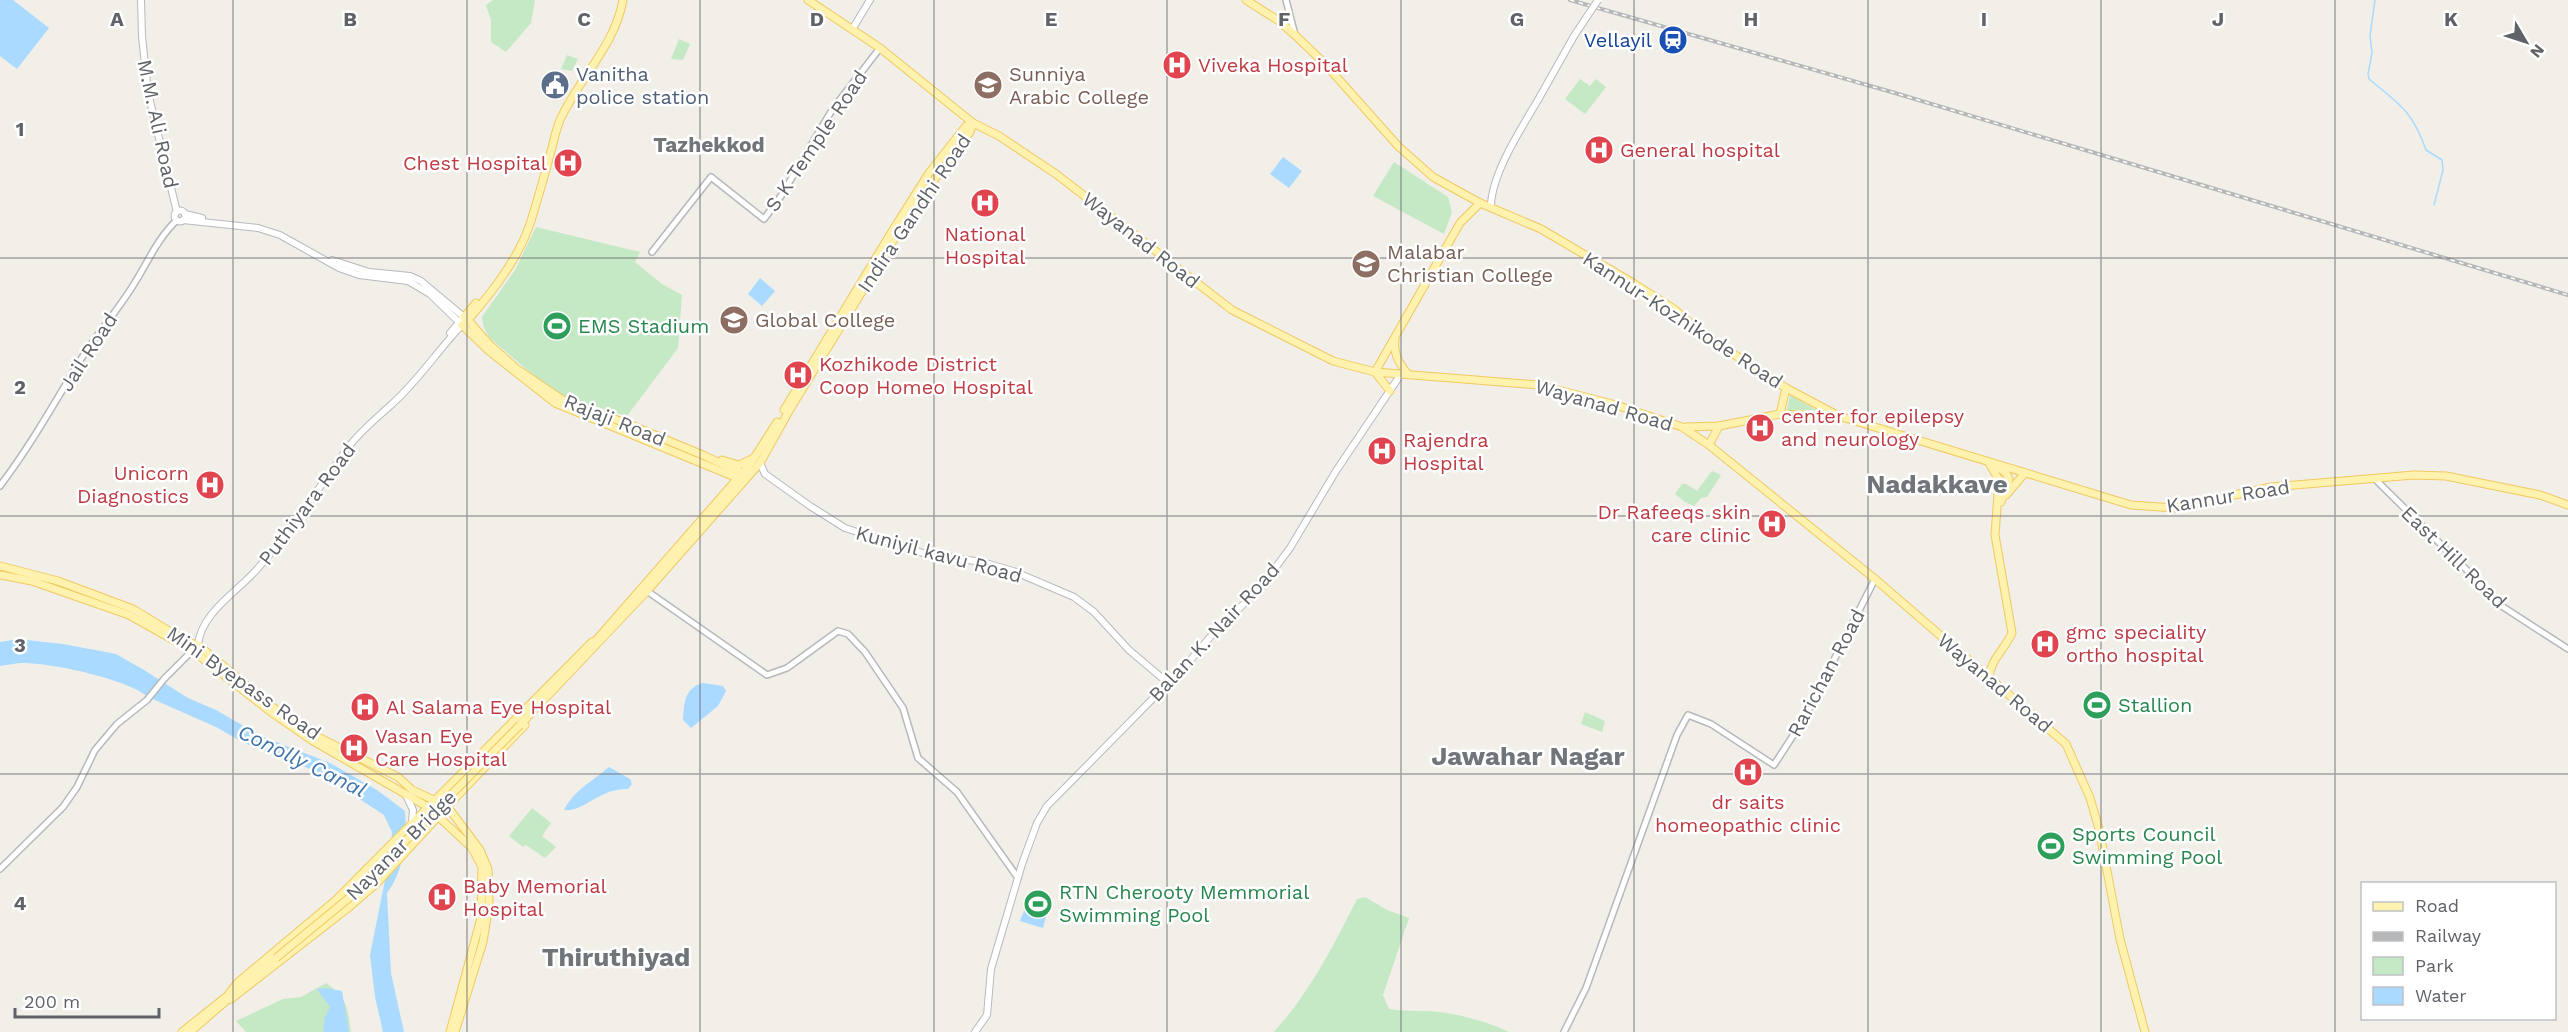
<svg xmlns="http://www.w3.org/2000/svg" width="2568" height="1032" font-family="'Work Sans',sans-serif">
<style>
.green{fill:#c5e8c5}
.water{fill:#aadaff}
.lines{fill:none;stroke-linecap:round;stroke-linejoin:round}
.stream{stroke:#aadaff;stroke-width:1.5}
.tertiary-casing{stroke:#b5b8bc;stroke-width:8}
.secondary-casing{stroke:#b6babf;stroke-width:8}
.primary-casing{stroke:#f2c960;stroke-width:9}
.tertiary{stroke:#fff;stroke-width:5}
.secondary{stroke:#fff;stroke-width:6}
.primary{stroke:#fff2af;stroke-width:7}
.rail-casing{stroke:#b6b7b8;stroke-width:4}
.rail{stroke:#fff;stroke-width:1.5;stroke-dasharray:4.5;stroke-linecap:butt}
.secondary-bridge-casing{stroke:#b6babf;stroke-width:8;stroke-linecap:butt}
.primary-bridge-casing{stroke:#f2c960;stroke-width:9;stroke-linecap:butt}
.secondary-bridge{stroke:#fff;stroke-width:6}
.primary-bridge{stroke:#fff2af;stroke-width:7}
.grid{fill:none;stroke:#5f6368;stroke-width:1.5;stroke-opacity:0.55}
.labels{text-anchor:middle;stroke-width:5;stroke-linejoin:round;paint-order:stroke}
.transit-label{font-size:20px;fill:#164399;stroke:#fff;text-anchor:end}
.health-label{font-size:20px;fill:#be3a42;stroke:#fff;text-anchor:start}
.service-label{font-size:20px;fill:#4e5e75;stroke:#fff;text-anchor:start}
.education-label{font-size:20px;fill:#785e54;stroke:#fff;text-anchor:start}
.street-label{font-size:20px;fill:#5f6368;stroke:#fff}
.leisure-label{font-size:20px;fill:#27864d;stroke:#fff;text-anchor:start}
.neighbourhood-label{font-size:21px;font-weight:bold;fill:#70757a;stroke:#fff}
.water-label{font-size:21px;font-style:italic;fill:#4174aa;stroke:#fff}
.district-label{font-size:26px;font-weight:bold;fill:#70757a;stroke:#fff}
.grid-label{font-size:20px;text-anchor:middle;font-weight:bold;fill:#5f6368;stroke:#fff;stroke-width:5;stroke-linejoin:round;paint-order:stroke}
</style>
<rect width="100%" height="100%" fill="#f1efe8"/>
<g class="green">
<path d="M493,0h42l-4,23 -25,29 -15,-10v-22l-5,-15z"/>
<path d="M679,39l11,5 -7,16 -12,-1z"/>
<path d="M567,55l11,4 -6,12 -11,-2z"/>
<path d="M1580,79l10,7 6,-7 10,8 -21,27 -20,-15z"/>
<path d="M1394,162l54,35 4,15 -8,22 -71,-38z"/>
<path d="M536,227l104,25 -5,10 27,22 20,11 -4,53 -51,68 -60,-17 -14,-7 -63,-54 -6,-10 -2,-11 33,-47z"/>
<path d="M1790,395l27,15h-30z"/>
<path d="M1712,471l9,4 -14,22 -6,1 -7,8 -9,-4 -10,-8 7,-10h4l11,7z"/>
<path d="M1585,712l20,9 -3,11 -21,-8z"/>
<path d="M532,808l19,15 -9,13 14,11 -11,11 -19,-13 -3,2 -14,-11z"/>
<path d="M1365,897l22,13 22,8 -26,77 6,14c13,2 25,2 38,2 25,1 59,10 82,21h-235c36,-40 59,-85 83,-133z"/>
<path d="M326,983c22,16 21,23 25,49h-105l-10,-11 47,-22 18,-2z"/>
</g>
<g class="water">
<path d="M0,0h13l36,28 -32,41 -17,-13z"/>
<path d="M1283,157l19,14 -13,17 -19,-14z"/>
<path d="M760,278l15,13 -13,15 -14,-12z"/>
<path d="M18,639l45,5 53,10 28,16 44,28 28,12 45,26 69,27 47,27 28,21c2,27 -1,60 -18,82l4,80 13,59h-21l-8,-35 -5,-42 21,-105 1,-18 -8,-17 -66,-43 -74,-29 -28,-16 -68,-30c-21,-18 -96,-34 -125,-34 -7,0 -15,2 -23,3v-24z"/>
<path d="M703,683l20,3 3,5 -8,15 -27,22 -8,-8c1,-16 1,-32 20,-37z"/>
<path d="M609,767l21,12 2,5 -4,5c-29,-1 -43,23 -64,21 10,-20 29,-29 45,-43z"/>
<path d="M2053,834l9,7 -14,16 -8,-7z"/>
<path d="M1031,892l20,6 -8,30 -23,-7z"/>
<path d="M326,988l16,3 7,41h-26l2,-15 5,-10 -13,-18z"/>
</g>
<g class="lines">
<path class="stream" d="M2375,0l-5,36 2,17 -4,21 1,5c31,26 43,31 57,71l16,10 1,10 -9,35"/>
<g class="tertiary-casing">
<g id="tertiary">
<path d="M1286,0l9,35"/>
<path d="M652,252l59,-75 53,42 17,-23 51,-86 48,-62"/>
<path d="M2375,479l116,115 6,9 71,46"/>
<path d="M0,486c31,-41 55,-84 81,-127 17,-26 37,-49 53,-75 14,-22 23,-45 43,-64"/>
<path d="M647,591l120,84 20,-7 51,-37 10,3 17,18 38,56 15,50 39,34 61,86"/>
<path d="M0,869l63,-62 14,-20 18,-37 22,-26 30,-24 17,-21 34,-34"/>
<path d="M1564,1032l22,-44 91,-253 11,-20 23,9 63,41 31,-48 70,-138"/>
</g>
</g>
<g class="secondary-casing">
<g id="secondary">
<path d="M141,0l1,36 6,57 29,119"/>
<path d="M853,28l17,-28"/>
<path d="M1491,208c-1,-32 31,-81 47,-108"/>
<circle cx="180" cy="216" r="5.5"/>
<path d="M185,214l17,4"/>
<path d="M183,220l75,8 22,7 59,33 20,7 49,6 22,13 32,31c-24,25 -44,56 -70,79 -16,15 -32,27 -45,45 -29,40 -56,81 -88,118 -20,24 -58,45 -61,78"/>
<path d="M332,260l37,12 41,4 11,5 43,36 -14,16"/>
<path d="M760,463l5,11 45,32 35,22 81,26 56,8 31,9 61,26 20,15 35,38 39,33"/>
<path d="M406,795l7,15 -1,11"/>
<path d="M975,1032l12,-17 4,-46 31,-105 15,-41 10,-17 140,-142 24,-28 50,-49 29,-39 46,-77 65,-97"/>
</g>
</g>
<g class="primary-casing">
<g id="primary">
<path d="M623,0c-8,46 -44,78 -63,120 -4,9 -6,21 -9,31 -6,23 -13,47 -20,70 -12,37 -38,70 -63,99l21,24 28,25 50,34 59,20 79,33 37,17 3,7"/>
<path d="M808,0l72,48 93,75 26,13 57,38 176,136 101,51 42,11 164,13 77,20 66,22 27,18 166,134 191,165 24,54 9,31 21,110 25,93"/>
<path d="M1246,0l33,21 16,14 31,30 72,81 35,31 47,26 61,26 92,54 41,26 30,26 82,53 51,27"/>
<path d="M476,303l-12,14 4,3 -6,5 27,26 66,52 185,76"/>
<path d="M1395,340c-2,13 4,24 13,34"/>
<path d="M1375,372l85,-149 20,-20"/>
<path d="M1375,372l15,19"/>
<path d="M784,410l107,-177 38,-60 37,-47 7,-3"/>
<path d="M1780,414l6,-26"/>
<path d="M1686,427l33,-1 61,-12 62,3 289,88 44,3 96,-21 143,-12 32,1 94,19 28,10"/>
<path d="M1709,445l10,-19"/>
<path d="M722,460l17,5 15,-7"/>
<path d="M1999,468l7,5 3,6 -8,23"/>
<path d="M2006,495l18,-21"/>
<path d="M0,566l58,15 75,28 56,34 9,2 82,68 36,23 82,41 14,13 35,16 33,44 8,19 1,35 -6,38 -28,90"/>
<path d="M0,575l32,6 97,34 64,36 78,61 42,29 115,66 44,41 10,19 -1,51 -31,114"/>
<path d="M591,646l160,-183 26,-41"/>
<path d="M1989,678c1,-18 16,-29 23,-45l-17,-98 4,-55 -9,-15"/>
<path d="M520,725l127,-134 113,-128 29,-52 107,-175 35,-52 39,-52 3,-9"/>
<path d="M441,813l84,-88"/>
<path d="M228,995l9,-12 99,-83 256,-258"/>
<path d="M231,999l117,-91 30,-26 57,-62"/>
<path d="M182,1032l50,-40"/>
<path d="M190,1032l86,-74"/>
</g>
</g>
<use href="#tertiary" class="tertiary"/>
<use href="#secondary" class="secondary"/>
<use href="#primary" class="primary"/>
<g class="rail-casing">
<path id="rail" d="M1570,0l325,93 673,202"/>
</g>
<use href="#rail" class="rail"/>
<g class="secondary-bridge-casing">
<path id="secondary-bridge" d="M1538,100l36,-64 24,-36"/>
</g>
<g class="primary-bridge-casing">
<path id="primary-bridge" d="M276,958l73,-60 171,-173"/>
</g>
<use href="#secondary-bridge" class="secondary-bridge"/>
<use href="#primary-bridge" class="primary-bridge"/>
</g>
<path class="grid" d="M233,0v1032M467,0v1032M700,0v1032M934,0v1032M1167,0v1032M1401,0v1032M1634,0v1032M1868,0v1032M2101,0v1032M2335,0v1032M0,258h2568M0,516h2568M0,774h2568"/>
<defs>
<g id="station-disc" transform="scale(1.5)"><circle r="9.5" fill="#1a4fb4" stroke="#fff"/><path d="M-3-6H3Q5-6 5-4V2Q5 4 3 4L4.5 6H3L1.5 4h-3L-3 6H-4.5L-3 4Q-5 4-5 2V-4Q-5-6-3-6ZM-3.5-4v3h7v-3ZM-3.5 1v1.5H-2V1ZM2 1v1.5H3.5V1Z" fill="#fff"/></g>
<g id="hospital-disc" transform="scale(1.5)"><circle r="9.5" fill="#e0444e" stroke="#fff"/><path d="M-5-5h3v3.5h4V-5h3V5h-3V1.5h-4V5h-3Z" fill="#fff"/></g>
<g id="civic-disc" transform="scale(1.5)"><circle r="9.5" fill="#5c6f8a" stroke="#fff"/><path d="M-.6-6.5H3V-4.5H.6V-3L4-1V1h2V6H-6V1h2V-1L-.6-3ZM-1.2 2.5V6h2.4V2.5Z" fill="#fff"/></g>
<g id="university-disc" transform="scale(1.5)"><circle r="9.5" fill="#8d6e63" stroke="#fff"/><path d="M0-5L7-2L0 1L-7-2ZM-4 1L0 2.5L4 1V4Q0 6-4 4Z" fill="#fff"/></g>
<g id="stadium-disc" transform="scale(1.5)"><circle r="9.5" fill="#2e9e5b" stroke="#fff"/><path d="M0-5a6.5 5 0 1 0 0 10a6.5 5 0 1 0 0-10ZM-3.5-1.8h7v3.6h-7Z" fill="#fff"/></g>
</defs>
<g fill-rule="evenodd">
<use href="#station-disc" x="1673" y="40"/>
<use href="#hospital-disc" x="1177" y="65"/>
<use href="#civic-disc" x="555" y="85"/>
<use href="#university-disc" x="988" y="85"/>
<use href="#hospital-disc" x="1599" y="150"/>
<use href="#hospital-disc" x="568" y="163"/>
<use href="#hospital-disc" x="985" y="203"/>
<use href="#university-disc" x="1366" y="264"/>
<use href="#university-disc" x="734" y="320"/>
<use href="#stadium-disc" x="557" y="326"/>
<use href="#hospital-disc" x="798" y="375"/>
<use href="#hospital-disc" x="1760" y="428"/>
<use href="#hospital-disc" x="1382" y="451"/>
<use href="#hospital-disc" x="210" y="485"/>
<use href="#hospital-disc" x="1772" y="524"/>
<use href="#hospital-disc" x="2045" y="644"/>
<use href="#stadium-disc" x="2097" y="705"/>
<use href="#hospital-disc" x="365" y="707"/>
<use href="#hospital-disc" x="354" y="748"/>
<use href="#hospital-disc" x="1748" y="772"/>
<use href="#stadium-disc" x="2051" y="846"/>
<use href="#hospital-disc" x="442" y="897"/>
<use href="#stadium-disc" x="1038" y="904"/>
</g>
<g class="labels">
<g class="transit-label">
<text x="1652" y="47">Vellayil</text>
</g>
<g class="health-label">
<text x="1198" y="72">Viveka Hospital</text>
<text x="1620" y="157">General hospital</text>
<text x="547" y="170" text-anchor="end">Chest Hospital</text>
<text x="985" y="241" text-anchor="middle">National<tspan x="985" dy="23">Hospital</tspan></text>
<text x="819" y="371">Kozhikode District<tspan x="819" dy="23">Coop Homeo Hospital</tspan></text>
<text x="1781" y="423">center for epilepsy<tspan x="1781" dy="23">and neurology</tspan></text>
<text x="1403" y="447">Rajendra<tspan x="1403" dy="23">Hospital</tspan></text>
<text x="189" y="480" text-anchor="end">Unicorn<tspan x="189" dy="23">Diagnostics</tspan></text>
<text x="1751" y="519" text-anchor="end">Dr Rafeeqs skin<tspan x="1751" dy="23">care clinic</tspan></text>
<text x="2066" y="639">gmc speciality<tspan x="2066" dy="23">ortho hospital</tspan></text>
<text x="386" y="714">Al Salama Eye Hospital</text>
<text x="375" y="743">Vasan Eye<tspan x="375" dy="23">Care Hospital</tspan></text>
<text x="1748" y="809" text-anchor="middle">dr saits<tspan x="1748" dy="23">homeopathic clinic</tspan></text>
<text x="463" y="893">Baby Memorial<tspan x="463" dy="23">Hospital</tspan></text>
</g>
<g class="service-label">
<text x="576" y="81">Vanitha<tspan x="576" dy="23">police station</tspan></text>
</g>
<g class="education-label">
<text x="1009" y="81">Sunniya<tspan x="1009" dy="23">Arabic College</tspan></text>
<text x="1387" y="259">Malabar<tspan x="1387" dy="23">Christian College</tspan></text>
<text x="755" y="327">Global College</text>
</g>
<g class="street-label">
<text transform="translate(158 124) rotate(78)" y="7">M.M. Ali Road</text>
<text transform="translate(816 141) rotate(-56)" y="7">S K Temple Road</text>
<text transform="translate(914 213) rotate(-56)" y="7">Indira Gandhi Road</text>
<text transform="translate(1141 240) rotate(38)" y="7">Wayanad Road</text>
<text transform="translate(1683 320) rotate(33)" y="7">Kannur-Kozhikode Road</text>
<text transform="translate(88 352) rotate(-57)" y="7">Jail Road</text>
<text transform="translate(1604 405) rotate(16)" y="7">Wayanad Road</text>
<text transform="translate(615 420) rotate(22)" y="7">Rajaji Road</text>
<text transform="translate(2228 496) rotate(-9)" y="7">Kannur Road</text>
<text transform="translate(307 504) rotate(-53)" y="7">Puthiyara Road</text>
<text transform="translate(939 554) rotate(15)" y="7">Kuniyil kavu Road</text>
<text transform="translate(2454 557) rotate(44)" y="7">East Hill Road</text>
<text transform="translate(1214 632) rotate(-47)" y="7">Balan K. Nair Road</text>
<text transform="translate(1826 673) rotate(-62)" y="7">Rarichan Road</text>
<text transform="translate(244 683) rotate(35)" y="7">Mini Byepass Road</text>
<text transform="translate(1995 683) rotate(40)" y="7">Wayanad Road</text>
<text transform="translate(401 845) rotate(-45)" y="7">Nayanar Bridge</text>
</g>
<g class="leisure-label">
<text x="578" y="333">EMS Stadium</text>
<text x="2118" y="712">Stallion</text>
<text x="2072" y="841">Sports Council<tspan x="2072" dy="23">Swimming Pool</tspan></text>
<text x="1059" y="899">RTN Cherooty Memmorial<tspan x="1059" dy="23">Swimming Pool</tspan></text>
</g>
<g class="neighbourhood-label">
<text x="709" y="152">Tazhekkod</text>
</g>
<g class="water-label">
<text transform="translate(302 761) rotate(26)" y="7">Conolly Canal</text>
</g>
<g class="district-label">
<text x="1937" y="493">Nadakkave</text>
<text x="1528" y="765">Jawahar Nagar</text>
<text x="616" y="966">Thiruthiyad</text>
</g>
</g>
<g class="grid-label">
<text x="117" y="26">A</text>
<text x="350" y="26">B</text>
<text x="584" y="26">C</text>
<text x="817" y="26">D</text>
<text x="1051" y="26">E</text>
<text x="1284" y="26">F</text>
<text x="1517" y="26">G</text>
<text x="1751" y="26">H</text>
<text x="1984" y="26">I</text>
<text x="2218" y="26">J</text>
<text x="2451" y="26">K</text>
<text x="20" y="136">1</text>
<text x="20" y="394">2</text>
<text x="20" y="652">3</text>
<text x="20" y="910">4</text>
</g>
<rect x="2361" y="882" width="195" height="138" fill="#ffffff" stroke="#bfc1c3" stroke-width="1.5"/>
<rect x="2373" y="902" width="30" height="9" fill="#fff2af" stroke="#bfc1c3" stroke-width="1.5"/>
<text x="2415" y="912" font-size="18" fill="#5f6368">Road</text>
<rect x="2373" y="932" width="30" height="9" fill="#b6b7b8" stroke="#bfc1c3" stroke-width="1.5"/>
<text x="2415" y="942" font-size="18" fill="#5f6368">Railway</text>
<rect x="2373" y="957" width="30" height="18" fill="#c5e8c5" stroke="#bfc1c3" stroke-width="1.5"/>
<text x="2415" y="972" font-size="18" fill="#5f6368">Park</text>
<rect x="2373" y="987" width="30" height="18" fill="#aadaff" stroke="#bfc1c3" stroke-width="1.5"/>
<text x="2415" y="1002" font-size="18" fill="#5f6368">Water</text>
<g transform="translate(2526 42) rotate(129)" stroke="#ffffff" stroke-width="4.5" paint-order="stroke">
<path d="M0-4.5L10 22L0 15L-10 22Z" fill="#5f6368"/>
<text y="-9" font-size="16" font-weight="bold" text-anchor="middle" fill="#5f6368">N</text>
</g>
<path d="M15 1008v9h144v-9" fill="none" stroke="#5f6368" stroke-width="3"/>
<text x="24" y="1008" font-size="18" fill="#5f6368" stroke="#ffffff" stroke-width="4.5" paint-order="stroke">200 m</text>
</svg>
